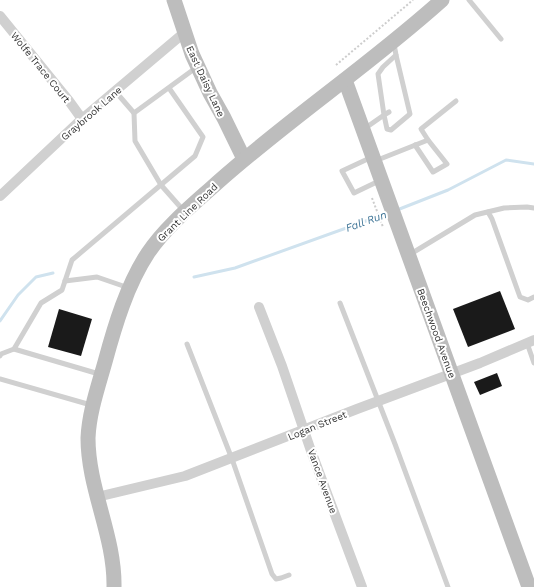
<svg xmlns="http://www.w3.org/2000/svg" width="534" height="587" font-family="'Work Sans',sans-serif">
<style>
.lines{fill:none;stroke-linecap:round;stroke-linejoin:round}
.stream{stroke:#cfe2ee;stroke-width:3}
.building{fill:#1a1a1a}
.path{stroke:#cdcdcd;stroke-width:2;stroke-dasharray:2 2;stroke-linecap:butt}
.lane{stroke:#d0d0d0;stroke-width:5}
.street{stroke:#d0d0d0;stroke-width:10}
.secondary{stroke:#bdbdbd;stroke-width:15}
.labels{text-anchor:middle;stroke-width:4;stroke-linejoin:round;paint-order:stroke}
.street-label{font-size:10px;fill:#333;stroke:#fff}
.water-label{font-size:11px;font-style:italic;fill:#3f7597;stroke:#fff}
</style>
<rect width="100%" height="100%" fill="#fff"/>
<g class="lines">
<g class="stream">
<path d="M397,210l51,-20 58,-30 28,4"/>
<path d="M194,277l41,-9 153,-55"/>
<path d="M0,321l18,-26 18,-18 17,-4"/>
</g>
</g>
<g class="building">
<path d="M500,291l15,38 -47,18 -15,-38z"/>
<path d="M59,309l33,10 -11,37 -33,-9z"/>
<path d="M497,373l5,13 -22,9 -6,-13z"/>
</g>
<g class="lines">
<g class="path">
<path d="M336,65l77,-65"/>
<path d="M372,198l11,29"/>
</g>
<g class="lane">
<path d="M469,0l32,39"/>
<path d="M115,91l19,22 63,-46"/>
<path d="M389,112l-5,3 3,14 4,1 19,-16 -14,-59"/>
<path d="M134,113l1,28 26,44 22,25"/>
<path d="M364,129l20,-14 -6,-41 5,-7 13,-12 -2,-11"/>
<path d="M415,145l18,27 14,-8 -19,-24"/>
<path d="M372,157l-30,14 12,22 27,-13"/>
<path d="M375,161l53,-21 -7,-11 35,-28"/>
<path d="M488,212l4,7 28,78 8,3 6,-3"/>
<path d="M409,255l66,-40 29,-7 23,-1 7,1"/>
<path d="M65,281l32,-4 32,11"/>
<path d="M340,303l55,141 53,143"/>
<path d="M527,343l7,20"/>
<path d="M187,344l45,115 40,115 4,5 5,-1 8,-3"/>
<path d="M0,356l1,-2 13,-5"/>
<path d="M99,374l-85,-25 27,-46 21,-13 10,-30 123,-104 8,-19 -34,-49"/>
<path d="M0,379l91,26"/>
</g>
<g class="street">
<path d="M0,16l69,85 13,18"/>
<path d="M0,196l82,-77 103,-87"/>
<path d="M259,307l23,59 28,82 52,139"/>
<path d="M97,497l88,-21 172,-67 123,-46 54,-23"/>
</g>
<g class="secondary">
<path d="M174,0l18,54 18,39 14,25 20,41"/>
<path d="M345,80l184,507"/>
<path d="M114,587c1,-51 -26,-98 -26,-149 1,-25 10,-51 17,-76 10,-37 22,-77 43,-109 18,-27 47,-50 70,-71 72,-64 153,-118 224,-182"/>
</g>
</g>
<g class="labels">
<g class="street-label">
<text transform="translate(41 67) rotate(51)" y="4">Wolfe Trace Court</text>
<text transform="translate(206 81) rotate(65)" y="4">East Daisy Lane</text>
<text transform="translate(91 113) rotate(-41)" y="4">Graybrook Lane</text>
<text transform="translate(187 212) rotate(-44)" y="4">Grant Line Road</text>
<text transform="translate(437 333) rotate(70)" y="4">Beechwood Avenue</text>
<text transform="translate(317 425) rotate(-22)" y="4">Logan Street</text>
<text transform="translate(323 481) rotate(70)" y="4">Vance Avenue</text>
</g>
<g class="water-label">
<text transform="translate(366 221) rotate(-20)" y="4">Fall Run</text>
</g>
</g>
</svg>
